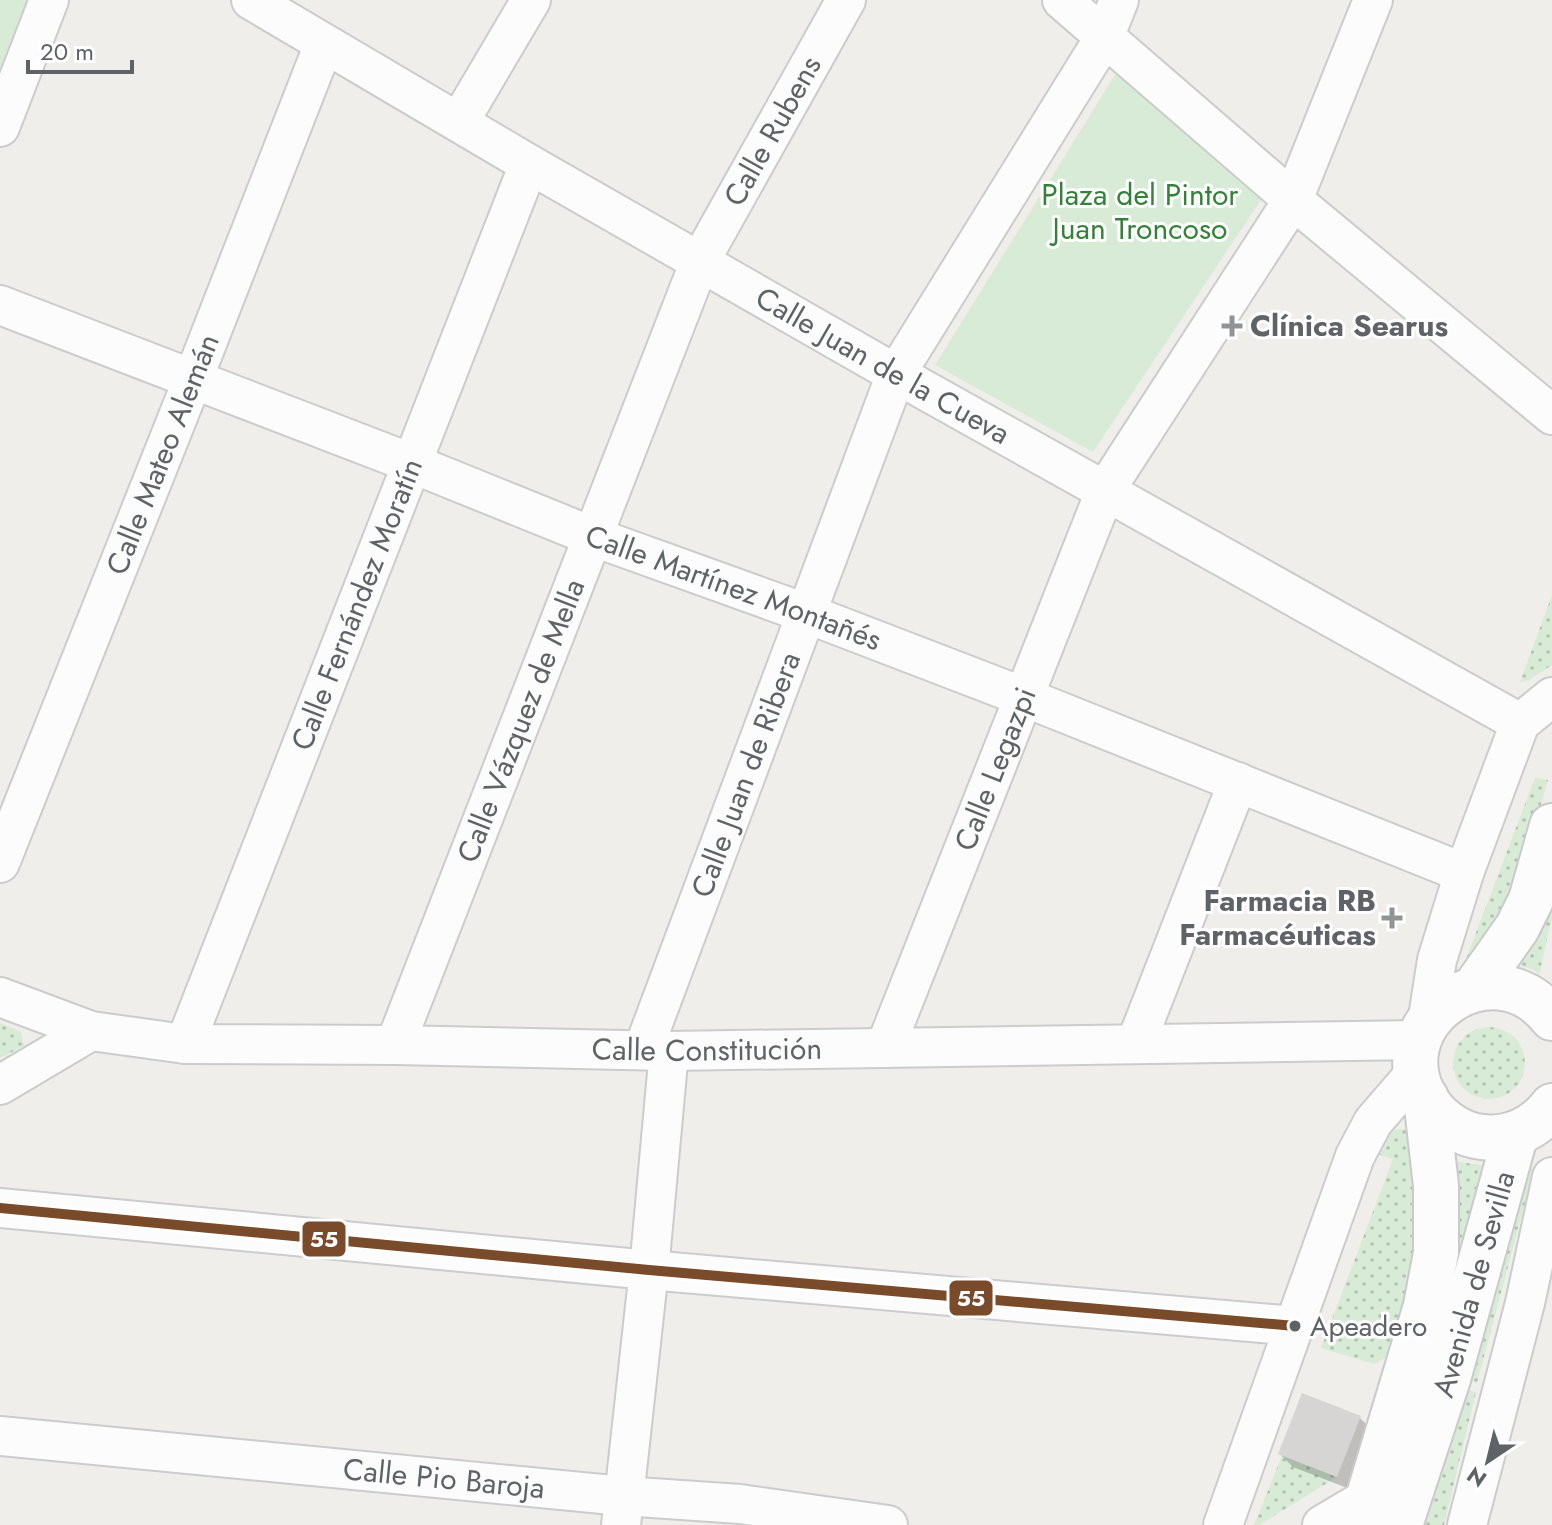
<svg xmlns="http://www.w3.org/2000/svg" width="1552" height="1525" font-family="Jost,sans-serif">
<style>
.grass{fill:url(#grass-dots)}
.park{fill:#d8ebd6}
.shadow{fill:#0003}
.building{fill:#d6d5d3}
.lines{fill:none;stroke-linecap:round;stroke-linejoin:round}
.street-casing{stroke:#cbcccc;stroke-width:42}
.secondary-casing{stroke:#cacacb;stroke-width:48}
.street{stroke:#fdfcfc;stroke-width:38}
.secondary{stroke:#fdfcfc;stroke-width:44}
.bus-1-casing{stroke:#fff;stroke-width:16}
.bus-1{stroke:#7a4b2a;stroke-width:10}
.poi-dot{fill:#919496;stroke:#fff;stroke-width:3}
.bus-dot{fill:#5f6368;stroke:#fff;stroke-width:3}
.labels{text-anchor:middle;stroke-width:6;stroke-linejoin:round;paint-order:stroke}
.bus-label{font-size:28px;fill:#5f6368;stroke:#fff;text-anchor:start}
.street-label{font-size:30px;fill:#5f6368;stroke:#fff}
.park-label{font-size:30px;fill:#348238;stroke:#fff}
.poi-label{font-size:30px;font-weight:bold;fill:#5f6368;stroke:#fff;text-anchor:start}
.line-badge{stroke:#fff;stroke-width:3}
.badge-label{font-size:22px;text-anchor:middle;font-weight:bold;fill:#fff}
</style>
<defs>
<pattern id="grass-dots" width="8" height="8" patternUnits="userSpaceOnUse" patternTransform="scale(2)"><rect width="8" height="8" fill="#d8ebd6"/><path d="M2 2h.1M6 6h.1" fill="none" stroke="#b2c2b1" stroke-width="1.8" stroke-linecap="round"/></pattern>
</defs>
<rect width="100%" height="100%" fill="#efeeea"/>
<g class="grass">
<path d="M1552,595v70l-23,15 -9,2z"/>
<path d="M1535,778l13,2c-18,61 -33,135 -82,179z"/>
<path d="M1552,894v23l-13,58 -5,-5 -17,-6z"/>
<path d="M0,1023l21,9 3,14 -24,12z"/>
<circle cx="1489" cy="1063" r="36"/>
<path d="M1396,1129h9l8,9 5,135 -29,83 -15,8 -53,-16 72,-189 -16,-5 10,-21z"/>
<path d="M1453,1161l33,5 -34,121z"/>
<path d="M1523,1166l11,3 -57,214 -10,-3z"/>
<path d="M1463,1388l13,4 -32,133h-26z"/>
<path d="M1282,1456l55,21 -78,48h-5z"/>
</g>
<g class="park">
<path d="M0,0h27l-27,68z"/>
<path d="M1118,70l147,124 -172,258 -158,-87z"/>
</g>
<path class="shadow" d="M1360,1418l13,13 -23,58 -57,-22 -13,-13z"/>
<path class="building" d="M1302,1393l59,23 -24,61 -59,-23z"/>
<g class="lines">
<g class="street-casing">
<g id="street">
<path id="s1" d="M251,0l278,164 367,210 624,349"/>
<path d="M1062,0l231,200 259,215"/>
<path d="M459,122l72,-122"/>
<path d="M0,127l49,-127"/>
<path id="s2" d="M0,305l411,158 183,74 214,77 216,83 440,176"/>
<path id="s3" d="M0,863l193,-484 131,-335"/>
<path id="s4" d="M0,997l91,34 94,13 210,1 274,6 750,-11"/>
<path d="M1427,1024l10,-64 27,-87 56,-150 32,-26"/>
<path d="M1136,1043l102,-261"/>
<path id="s5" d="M185,1044l344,-880"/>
<path id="s6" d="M395,1045l305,-784 146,-261"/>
<path id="s7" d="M885,1048l221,-559 187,-289 80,-200"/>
<path id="s8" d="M643,1050l253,-676 208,-336 15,-38"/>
<path d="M0,1085l91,-54"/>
<path d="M0,1208l649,62 646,56"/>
<path id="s9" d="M0,1436l623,60 117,8 148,21"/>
<path d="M621,1525l28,-255 20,-219"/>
<path d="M1223,1525l132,-369 18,-34 44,-51"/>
<path d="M1322,1525l47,-28"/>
<path d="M1467,1525l58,-222 27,-126"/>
</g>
</g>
<g class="secondary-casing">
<g id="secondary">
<path d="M1474,989l43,-61 14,-28 21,-74"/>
<path d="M1552,1018c-61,-78 -178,8 -122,88 12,16 32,29 52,31 27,3 53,-8 70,-31"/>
<path d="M1360,1525l66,-219 10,-53v-67l-10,-88"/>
<path id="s10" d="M1400,1525l48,-146 68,-246"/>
</g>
</g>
<use href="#street" class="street"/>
<use href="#secondary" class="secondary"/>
<g class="bus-1-casing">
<path id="bus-1" d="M0,1208l649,62 646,56"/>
</g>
<use href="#bus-1" class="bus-1"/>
</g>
<g class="poi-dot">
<path d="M1228 314h8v8h8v8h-8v8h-8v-8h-8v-8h8z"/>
<path d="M1388 906h8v8h8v8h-8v8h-8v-8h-8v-8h8z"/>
</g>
<circle class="bus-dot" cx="1295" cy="1326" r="7"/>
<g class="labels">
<g class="bus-label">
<text x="1310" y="1336">Apeadero</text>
</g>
<g class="street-label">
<text dy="10" stroke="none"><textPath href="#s6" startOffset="990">Calle Rubens</textPath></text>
<text dy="10" stroke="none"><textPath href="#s1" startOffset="730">Calle Juan de la Cueva</textPath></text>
<text dy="10" stroke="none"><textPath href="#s3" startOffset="440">Calle Mateo Alemán</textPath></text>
<text dy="10" stroke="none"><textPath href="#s2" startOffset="786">Calle Martínez Montañés</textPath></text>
<text dy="10" stroke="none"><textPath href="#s5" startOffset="472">Calle Fernández Moratín</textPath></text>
<text dy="10" stroke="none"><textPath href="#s6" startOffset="348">Calle Vázquez de Mella</textPath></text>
<text dy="10" stroke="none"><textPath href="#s7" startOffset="300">Calle Legazpi</textPath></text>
<text dy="10" stroke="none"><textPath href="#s8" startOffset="294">Calle Juan de Ribera</textPath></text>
<text dy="10" stroke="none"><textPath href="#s4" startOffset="714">Calle Constitución</textPath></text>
<text dy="10" stroke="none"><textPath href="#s10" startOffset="252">Avenida de Sevilla</textPath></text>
<text dy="10" stroke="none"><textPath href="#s9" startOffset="446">Calle Pio Baroja</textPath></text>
</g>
<g class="park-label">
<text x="1140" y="205">Plaza del Pintor<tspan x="1140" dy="34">Juan Troncoso</tspan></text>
</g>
<g class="poi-label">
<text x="1250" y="336">Clínica Searus</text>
<text x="1376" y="911" text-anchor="end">Farmacia RB<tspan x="1376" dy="34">Farmacéuticas</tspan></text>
</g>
</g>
<g class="line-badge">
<rect x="301" y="1220" width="46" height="38" rx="8" fill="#7a4b2a"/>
<rect x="948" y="1279" width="46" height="38" rx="8" fill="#7a4b2a"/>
</g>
<g class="badge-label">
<text x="324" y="1247">55</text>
<text x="971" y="1306">55</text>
</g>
<g transform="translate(1488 1461) rotate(215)" stroke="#ffffff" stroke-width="6" paint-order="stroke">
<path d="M0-6L14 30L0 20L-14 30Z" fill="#5f6368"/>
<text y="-12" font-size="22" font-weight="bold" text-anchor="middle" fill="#5f6368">N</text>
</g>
<path d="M28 60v12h104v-12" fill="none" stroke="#5f6368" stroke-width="4"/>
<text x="40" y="60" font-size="24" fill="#5f6368" stroke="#ffffff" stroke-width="6" paint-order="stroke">20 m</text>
</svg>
